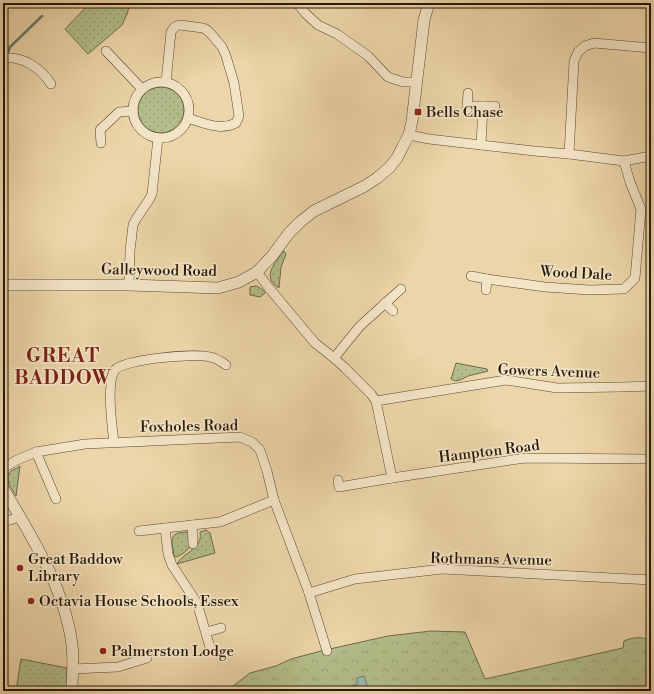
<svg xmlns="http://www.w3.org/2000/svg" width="654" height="694" font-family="'Libre Bodoni',serif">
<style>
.grass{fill:url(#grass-dots);stroke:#6c6b49}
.park{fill:url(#park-crowns);stroke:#6c6b49}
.water{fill:#9ab8af;stroke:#6b786c}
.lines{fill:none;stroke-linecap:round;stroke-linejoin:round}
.stream{stroke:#6b786c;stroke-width:2.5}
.minor-casing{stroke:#57472f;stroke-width:10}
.tertiary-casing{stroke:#57472f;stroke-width:12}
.minor{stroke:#f3e4c6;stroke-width:9}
.tertiary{stroke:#f3e4c6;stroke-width:11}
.poi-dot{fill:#8f2418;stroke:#f3e4c6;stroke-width:1.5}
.labels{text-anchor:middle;stroke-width:3.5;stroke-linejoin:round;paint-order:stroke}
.poi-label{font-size:15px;fill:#251807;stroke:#f3e4c6;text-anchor:start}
.street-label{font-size:15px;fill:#251807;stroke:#f3e4c6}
.district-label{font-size:19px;font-weight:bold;letter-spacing:1px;fill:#7a1f14;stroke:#f3e4c6}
</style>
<defs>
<pattern id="grass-dots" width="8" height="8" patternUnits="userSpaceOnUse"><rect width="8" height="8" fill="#b3be8b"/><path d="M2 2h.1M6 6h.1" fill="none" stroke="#9aa376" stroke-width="1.8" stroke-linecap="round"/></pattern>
<pattern id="park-crowns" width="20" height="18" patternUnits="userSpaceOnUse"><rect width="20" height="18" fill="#b3be8b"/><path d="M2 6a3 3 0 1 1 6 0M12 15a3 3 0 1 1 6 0" fill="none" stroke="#9aa376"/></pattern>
</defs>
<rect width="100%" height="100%" fill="#ecd5a8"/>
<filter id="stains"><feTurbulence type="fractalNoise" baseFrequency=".005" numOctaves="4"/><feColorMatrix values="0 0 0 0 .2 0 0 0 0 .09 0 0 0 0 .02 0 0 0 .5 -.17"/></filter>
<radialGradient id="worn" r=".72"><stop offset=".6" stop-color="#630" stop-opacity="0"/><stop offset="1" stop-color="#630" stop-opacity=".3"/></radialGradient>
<g class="grass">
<path d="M90,3h39l1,1 -3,10 -5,11 -34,29 -23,-25z"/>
<circle cx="161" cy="110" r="23"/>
<path d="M284,251l2,3 -5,13 -2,21c-18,-11 -4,-25 5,-37z"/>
<path d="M256,286l6,3 3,4 -5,4 -10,-2v-8z"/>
<path d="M456,363l31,6 1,2 -20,5 -8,4 -5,1 -4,-2z"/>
<path d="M20,466l-4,30c-4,-7 -13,-18 -5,-25 3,-2 7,-3 9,-5z"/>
<path d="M206,530l4,3 5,20 -38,11c7,-13 26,-14 23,-32z"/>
<path d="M187,532l3,1c1,4 2,8 1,11 -2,6 -10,12 -16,13l-1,-1c-2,-16 -7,-23 13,-24z"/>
<path d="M21,659l46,9v23h-51z"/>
</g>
<path class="park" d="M431,631l34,1 20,47 138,-31 1,-7c9,-4 18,-5 27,0v50h-427l4,-1 22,-17 26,-7 15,-7 30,-8 67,-15z"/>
<path class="water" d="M364,676l5,15h-24l-1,-2 13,-5v-6z"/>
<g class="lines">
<g class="stream">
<path d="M7,55l3,-8 32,-31"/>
<path d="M3,69l3,-9"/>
</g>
<g class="minor-casing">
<g id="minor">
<path d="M297,3l8,10 13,12 19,9 31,22 20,21 15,5h13"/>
<path d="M106,51l36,38"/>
<path d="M3,58c20,-2 38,10 48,26"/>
<path d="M166,82l5,-50 2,-3 3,-3 4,-1 23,3 4,2 4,4 11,13 4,9 8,27 5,33 -3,7c-16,8 -33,0 -48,-5"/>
<circle cx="161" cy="110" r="28"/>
<path d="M467,106h28"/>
<path d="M467,110l1,-17"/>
<path d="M409,135l20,4 52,6 53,6 35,3 55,7 27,-5"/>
<path d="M101,143l-1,-13 19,-18 14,-1"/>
<path d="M481,145l2,-39"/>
<path d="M569,154l5,-93 4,-9 7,-6 9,-3 57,5"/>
<path d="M257,272l12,16 46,55 19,15 11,10 26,26 5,7 16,77"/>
<path d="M471,276l16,3 58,8 44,3 35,-1 11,-11 6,-69 -11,-27 -6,-21"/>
<path d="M129,285l1,-34 3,-26 3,-6 13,-19 3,-6 6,-56"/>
<path d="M486,290l1,-11"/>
<path d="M385,303l8,8"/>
<path d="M334,358l26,-32 41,-37"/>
<path d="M376,401l130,-21 51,8 65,-1 29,-1"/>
<path d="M114,442c-2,-15 -8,-60 1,-72 8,-11 81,-17 95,-13 6,1 12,5 16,8"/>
<path d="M36,452l20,47"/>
<path d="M3,468l14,-8 19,-8 49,-8 155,-7 12,5 8,8 7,21 7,29 35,93 18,58"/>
<path d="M338,480l1,7 53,-9 133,-20 126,1"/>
<path d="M3,522l17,-5"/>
<path d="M192,525l1,19"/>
<path d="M165,528l3,26 4,11 25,38 13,44"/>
<path d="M139,531l26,-3 55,-6 54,-22"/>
<path d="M309,593l46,-14 87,-10 209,11"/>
<path d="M206,632l15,-4"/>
<path d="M73,669l45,-2 29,-9"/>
</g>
</g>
<g class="tertiary-casing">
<g id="tertiary">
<path d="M3,285h126l89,3 21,-6 18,-10 15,-16 17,-23 11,-11 14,-11 51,-25 12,-8 12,-10 8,-10 6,-12 6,-11 3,-14 12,-101 5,-17"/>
<path d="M3,488c28,48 62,100 69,157 2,15 0,31 0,46"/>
</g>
</g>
<use href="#minor" class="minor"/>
<use href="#tertiary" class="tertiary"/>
</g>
<g class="poi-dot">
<rect x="414" y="108" width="8" height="8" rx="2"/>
<circle cx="20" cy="568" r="4"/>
<circle cx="31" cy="601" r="4"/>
<circle cx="103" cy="651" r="4"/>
</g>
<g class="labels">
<g class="poi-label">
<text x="426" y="117">Bells Chase</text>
<text x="28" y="564">Great Baddow<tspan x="28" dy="17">Library</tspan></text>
<text x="39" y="606">Octavia House Schools, Essex</text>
<text x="111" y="656">Palmerston Lodge</text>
</g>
<g class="street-label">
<text transform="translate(159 270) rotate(1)" y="5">Galleywood Road</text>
<text transform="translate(576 273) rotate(3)" y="5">Wood Dale</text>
<text transform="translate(549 371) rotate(2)" y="5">Gowers Avenue</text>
<text transform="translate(189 426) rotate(-1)" y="5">Foxholes Road</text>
<text transform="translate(489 451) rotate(-7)" y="5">Hampton Road</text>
<text transform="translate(491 559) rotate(1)" y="5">Rothmans Avenue</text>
</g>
<g class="district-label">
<text x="63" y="362">GREAT<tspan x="63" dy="22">BADDOW</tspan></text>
</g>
</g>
<rect width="654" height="694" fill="none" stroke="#ecd5a8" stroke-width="16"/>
<rect x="4" y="4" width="646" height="686" fill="none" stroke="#251807" stroke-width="2"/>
<rect x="8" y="8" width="638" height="678" fill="none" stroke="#251807"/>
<rect width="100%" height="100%" filter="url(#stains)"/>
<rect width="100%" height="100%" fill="url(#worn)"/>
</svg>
